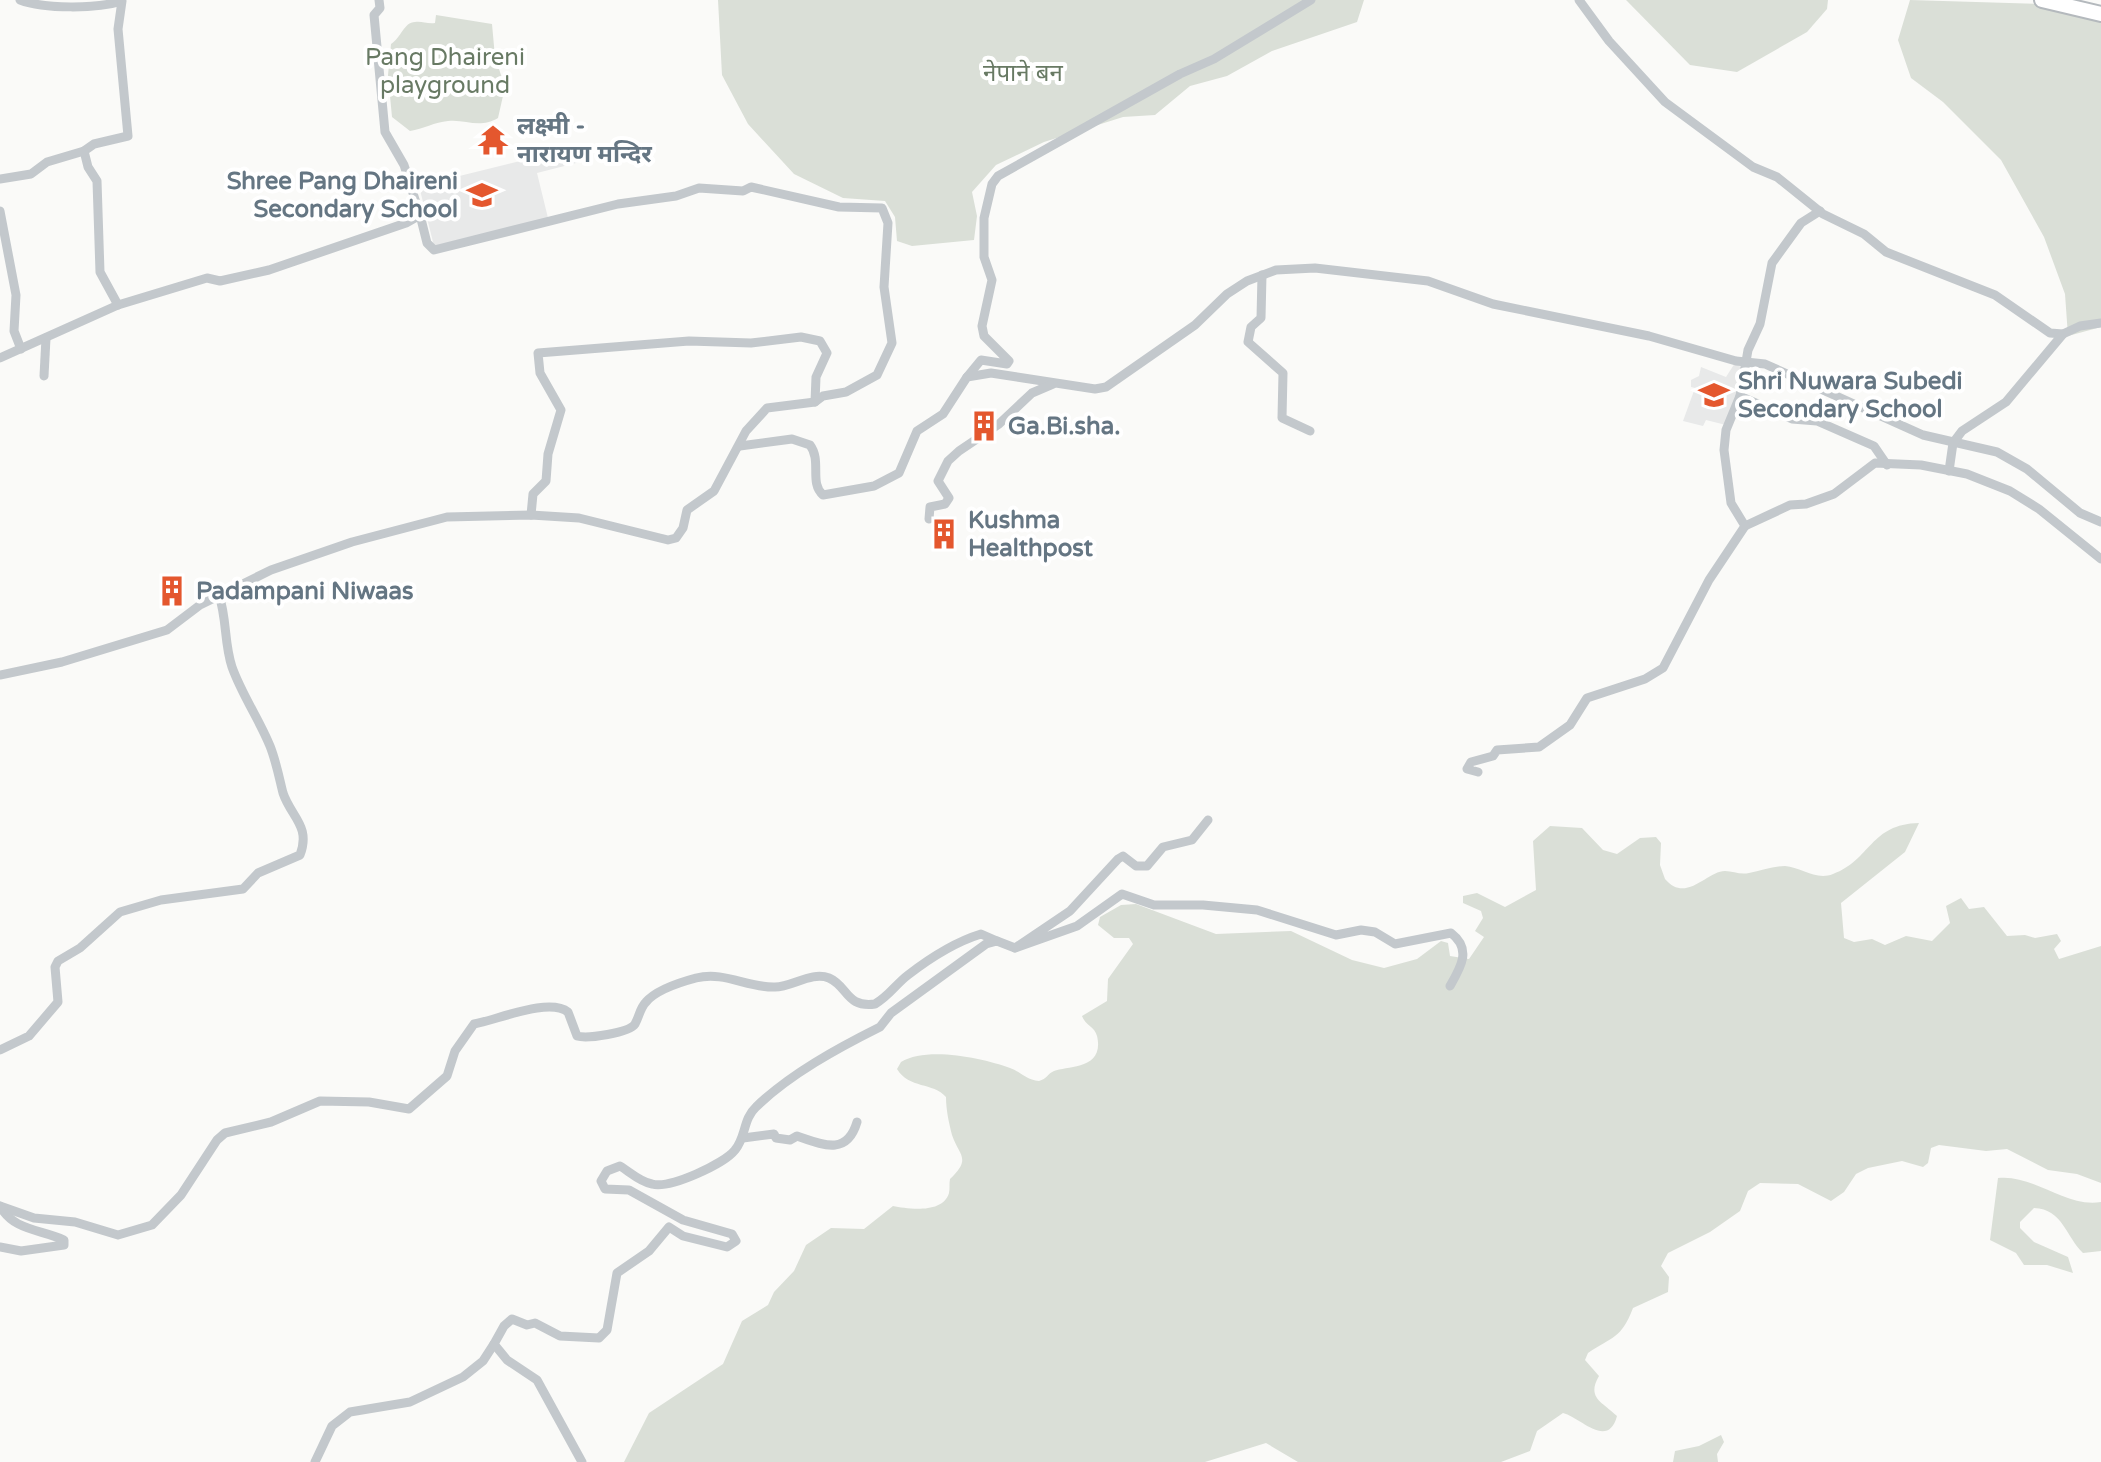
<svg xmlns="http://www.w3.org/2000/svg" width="2101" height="1462" font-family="'Varela Round','Noto Sans Devanagari',sans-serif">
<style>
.built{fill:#e8e9e9}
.green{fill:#dadfd7}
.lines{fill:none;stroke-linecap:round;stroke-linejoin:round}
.highway-casing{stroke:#b4b9bd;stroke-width:18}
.minor{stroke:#c3c8cc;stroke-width:9}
.highway{stroke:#fff;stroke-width:14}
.labels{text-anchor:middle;stroke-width:8;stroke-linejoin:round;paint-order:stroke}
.park-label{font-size:24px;fill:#687a64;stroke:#fff}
.poi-label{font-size:24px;font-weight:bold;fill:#657683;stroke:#fff;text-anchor:start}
</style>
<rect width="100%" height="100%" fill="#fafaf8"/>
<g class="built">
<path d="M581,146l3,15 -47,12 11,45 -114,28 -15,-60z"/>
<path d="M1735,363l7,5v9l-16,48 -20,-5 -3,6 -20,-5 12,-33 -4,-1v-7l8,-4 2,-9 25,10z"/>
</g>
<g class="green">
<path d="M718,0h646l-7,22 -85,29 -45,25 -37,10 -35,29 -32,2 -79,25 -48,23 -24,27 5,24 -3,24 -62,6 -15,-5 -2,-24 -10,-16 -42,-3 -49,-24 -46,-50 -26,-49z"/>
<path d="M1626,0h202l-1,9 -20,23 -70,40 -47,-7z"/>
<path d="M1910,0l133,4 58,14v309l-33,9 -3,-42 -21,-57 -43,-77 -58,-58 -32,-24 -13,-38z"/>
<path d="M436,15l56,9 3,33 10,30 -7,31c-19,11 -32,1 -50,3 -13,1 -25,8 -38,10l-18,-14 -4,-42 3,-31c10,-6 13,-22 24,-22 7,-1 12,2 20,1z"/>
<path d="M1919,823l-14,29 -64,51 3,35 10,4 18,-3 13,6 21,-9 26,5 18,-18 -4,-17 15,-8 8,11 15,-2 23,29 18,-1 10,3 22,-4 4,7 -7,8 5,10 42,-13v237l-24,-9 -29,-4 -41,-21 -21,2 -47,-6 -8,3 -3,15 -5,4 -21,-6 -34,7 -12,6 -12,18 -13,9 -33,-17 -38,-1 -12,8 -8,20 -30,21 -42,21 -7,13 8,11 -1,15 -35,16c-12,31 -20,28 -45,45l-3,7 14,16c-13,22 4,26 18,40 -9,34 -37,1 -54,-3l-26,18 -7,20 -29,11h-203l-32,-19 -61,19h-581l25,-49 74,-49 19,-43 26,-16 6,-13 20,-21 12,-26 25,-17 33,1 29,-23c15,3 50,8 56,-13 1,-5 0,-9 1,-14 22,-21 9,-23 2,-44 -3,-12 -6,-25 -6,-38 -13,-15 -37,-8 -49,-28l4,-7c26,-16 82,-4 109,6 11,4 16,12 29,13 8,-2 8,-7 15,-10 13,-5 51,-1 43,-35 -2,-9 -12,-11 -15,-20l25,-15 1,-22 25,-35 -4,-6h-15l-16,-13 2,-8 21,-12 15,-1 80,30 75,-3 61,29 32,8 33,-9 24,-18 7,2 2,13 19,3 15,-22 -9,-6 8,-13 -2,-7 -18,-8v-7l14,-3 28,14 31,-17 -3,-49 17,-15 32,2 21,22 14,4 23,-16 16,-1 5,6 -1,22 5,14c21,25 42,-8 60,-8 8,0 15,4 24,2 12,-2 24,-7 36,-7 16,1 31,15 48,8 38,-14 37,-50 86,-51z"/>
<path d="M1998,1178c36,-4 67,30 103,24v49l-18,2c-17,-16 -20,-44 -49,-45l-14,14v6l14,14 34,15 5,16 -26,-8h-23l-8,-12 -26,-13z"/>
<path d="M1721,1435l3,7 -7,12 1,8h-45l2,-11 24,-5z"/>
</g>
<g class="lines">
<g class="highway-casing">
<path id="highway" d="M2042,0l59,14"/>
</g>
<g class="minor">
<path d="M20,0c24,9 77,9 102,1l-4,28 10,107 -34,8 -10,7 4,16 9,14 3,91 18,33"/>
<path d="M1579,0l30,41 56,61 88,65 24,10 46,37 41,20 22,18 109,43 55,38 13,1"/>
<path d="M0,179l31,-5 16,-12 37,-11"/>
<path d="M0,211l16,84 -2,36 7,18"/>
<path d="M1262,275l-1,43 -10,9 -3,15 35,31 -1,45 28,13"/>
<path d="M0,358l118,-53 89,-27 13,3 49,-11 137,-47 14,-8 -16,-50 -19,-33 -11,-117 6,-7 -1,-8"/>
<path d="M44,376l2,-38"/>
<path d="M967,377l14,-17 26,4 2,-3 -25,-25 -2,-10 10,-46 -8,-23v-39l8,-34 6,-8 182,-102 34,-15 97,-59"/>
<path d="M1740,396l52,23 25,2 57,25 13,19"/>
<path d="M740,446l52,-7 18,6c12,16 -1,38 13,50l51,-9 25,-13 18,-42 26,-17 24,-37 24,-4 104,16 11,-2 89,-62 32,-31 20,-13 29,-11 39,-2 113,13 65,23 156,32 87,25 29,3 158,71 74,17 30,17 53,44 21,9"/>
<path d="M1949,471l4,-28 9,-12 44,-29 57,-68 17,-8 21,-3"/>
<path d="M531,515l2,-21 13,-13 2,-27 13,-44 -21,-37 -2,-20 151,-12 62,2 50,-6 19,4 7,12 -11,24 -1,25"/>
<path d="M929,519l1,-12 15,-3 4,-6 -11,-17 10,-20 11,-10 40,-27 33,-31 21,-9"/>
<path d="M1745,526l45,-21 16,-1 28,-10 41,-31 46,2 46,9 43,17 29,18 62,50"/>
<path d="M0,675l62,-13 105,-32 33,-25 71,-35 81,-28 95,-25 84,-2 48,3 89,22 8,-2 7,-10 4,-18 27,-19 32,-60 21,-23 48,-6 8,-6 23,-4 31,-17 15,-32 -8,-56 4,-64 -6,-15 -43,-1 -88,-20 -8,4 -44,-3 -23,8 -58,8 -184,46 -7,-7 -7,-28"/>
<path d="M1478,772l-11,-3 4,-7 22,-6 4,-6 42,-3 31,-22 17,-27 58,-19 18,-11 46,-88 36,-54 -14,-23 -7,-53 2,-20 14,-34 8,-46 12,-26 12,-61 29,-40 19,-12"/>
<path d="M1208,820l-16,20 -29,7 -16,19h-11l-13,-10 -5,3 -48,52 -55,37 62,-22 45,-32 32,11h49l54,5 79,25 25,-5 14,2 20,12 56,-11c21,16 10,34 -1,53"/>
<path d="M0,1050l29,-14 29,-34 -3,-35 3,-6 22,-13 40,-36 41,-12 82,-11 15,-16 42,-18c11,-29 -9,-38 -17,-62 -4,-16 -7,-32 -13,-47 -11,-27 -28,-51 -38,-79 -8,-24 -5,-48 -13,-72"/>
<path d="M743,1138l31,-4 2,4 14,2 7,-4c26,9 50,20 60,-14"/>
<path d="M0,1206l34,12 41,4 43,13 34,-10 29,-30 36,-55 8,-7 46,-11 49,-21 49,1 40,7 38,-33 8,-25 19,-27c23,-4 75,-27 94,-12l9,24c10,3 52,-3 58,-12 4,-7 5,-16 11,-22 10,-12 35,-20 50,-24 29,-7 51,10 79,9 17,0 37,-16 54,-9 19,8 17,30 46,26 14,-8 21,-20 33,-29 22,-17 47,-33 73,-41l16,7"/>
<path d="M0,1206c14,25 40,23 64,34v5l-43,6 -21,-4"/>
<path d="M315,1462l17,-36 18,-14 60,-10 53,-25 20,-16 11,-17"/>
<path d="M582,1462l-45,-82 -30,-20 -13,-16 10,-18 8,-7 15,6 8,-2 25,13 39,2 8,-8 10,-57 32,-22 20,-24 14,9 44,11 9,-6 -4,-7 -49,-14 -54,-30 -24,-1 -4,-8 6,-10 13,-5c10,6 20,16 32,18 18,5 72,-20 83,-34 11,-13 8,-31 21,-43 34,-33 82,-59 124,-80l11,-14 95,-69 11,-3 18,7"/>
</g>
<use href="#highway" class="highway"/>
</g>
<defs>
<g id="temple-bare" transform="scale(2.4)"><path d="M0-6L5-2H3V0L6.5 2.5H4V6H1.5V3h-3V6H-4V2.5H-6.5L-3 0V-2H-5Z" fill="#e4572e" stroke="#fff" stroke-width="2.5" paint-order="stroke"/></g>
<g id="school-bare" transform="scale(2.4)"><path d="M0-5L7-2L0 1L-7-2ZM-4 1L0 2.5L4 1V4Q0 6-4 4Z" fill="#e4572e" stroke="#fff" stroke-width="2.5" paint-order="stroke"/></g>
<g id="building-bare" transform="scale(2.4)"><path d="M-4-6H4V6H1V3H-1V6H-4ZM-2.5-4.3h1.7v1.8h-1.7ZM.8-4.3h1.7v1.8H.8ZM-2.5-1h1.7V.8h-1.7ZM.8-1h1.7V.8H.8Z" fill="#e4572e" stroke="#fff" stroke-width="2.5" paint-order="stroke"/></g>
</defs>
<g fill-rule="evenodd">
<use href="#temple-bare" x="493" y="140"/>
<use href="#school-bare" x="482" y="195"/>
<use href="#school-bare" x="1714" y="395"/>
<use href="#building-bare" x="984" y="426"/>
<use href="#building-bare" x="944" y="534"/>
<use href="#building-bare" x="172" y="591"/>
</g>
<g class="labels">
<g class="park-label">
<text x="445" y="65">Pang Dhaireni<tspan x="445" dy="28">playground</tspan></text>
<text x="1023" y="81">नेपाने बन</text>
</g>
<g class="poi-label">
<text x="517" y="134">लक्ष्मी -<tspan x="517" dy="28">नारायण मन्दिर</tspan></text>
<text x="458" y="189" text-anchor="end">Shree Pang Dhaireni<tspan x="458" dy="28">Secondary School</tspan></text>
<text x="1738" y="389">Shri Nuwara Subedi<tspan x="1738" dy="28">Secondary School</tspan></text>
<text x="1008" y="434">Ga.Bi.sha.</text>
<text x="968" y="528">Kushma<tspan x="968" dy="28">Healthpost</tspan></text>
<text x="196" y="599">Padampani Niwaas</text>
</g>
</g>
</svg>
